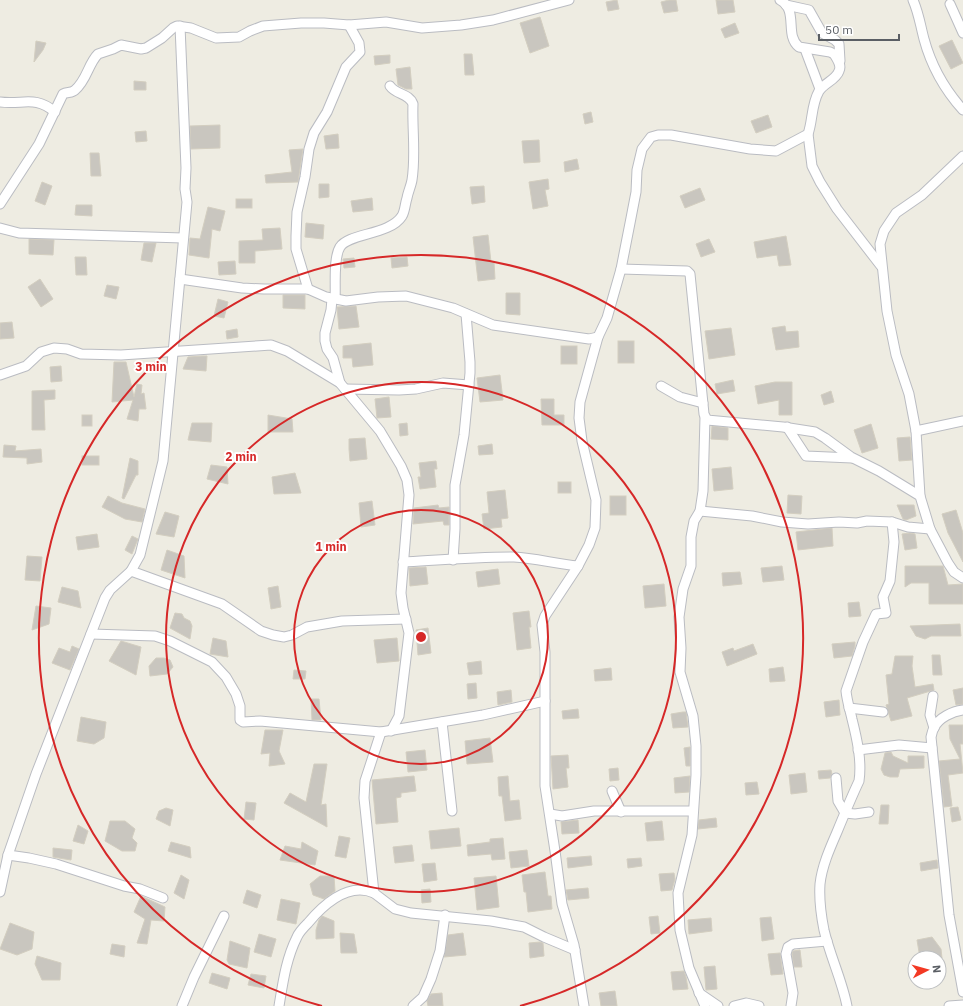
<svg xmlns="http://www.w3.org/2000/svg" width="963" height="1006" font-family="'IBM Plex Sans',sans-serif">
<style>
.building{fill:#c9c6bf;stroke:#d3cec0}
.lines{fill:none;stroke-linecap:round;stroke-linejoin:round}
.street-casing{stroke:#babcc2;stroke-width:11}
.street{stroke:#fff;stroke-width:9}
.ring{fill:none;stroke:#d62828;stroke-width:2}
.centre{fill:#d62828;stroke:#fff;stroke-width:2}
.ring-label{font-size:12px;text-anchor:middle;font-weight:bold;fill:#d62828;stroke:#fff;stroke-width:4;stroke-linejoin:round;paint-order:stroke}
</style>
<rect width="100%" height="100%" fill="#eeece2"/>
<g class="building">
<path d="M617,0l2,9 -11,2 -2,-9z"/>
<path d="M669,0h7l2,11 -14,2 -3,-11z"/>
<path d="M716,0h17l2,12 -17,2z"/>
<path d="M540,17l9,29 -19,7 -10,-30z"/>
<path d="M735,23l4,10 -14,5 -4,-9z"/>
<path d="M952,40l11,23 -12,6 -12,-23z"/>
<path d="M36,41l10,2 -3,7 -9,12z"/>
<path d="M464,54h8l2,21h-9z"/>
<path d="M390,55v8l-15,2 -1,-9z"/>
<path d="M410,67l2,22h-6l-8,-4 -2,-16z"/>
<path d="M134,81l12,1v8h-12z"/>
<path d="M591,112l2,10 -8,2 -2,-10z"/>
<path d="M768,115l4,12 -16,6 -5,-12z"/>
<path d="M220,125v23l-29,1 -1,-23z"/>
<path d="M146,131l1,10 -11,1 -1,-10z"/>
<path d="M338,134l1,14 -13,1 -2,-13z"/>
<path d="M539,140l1,22 -16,1 -2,-22z"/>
<path d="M303,149l-5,33 -32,1 -1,-8 27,-3 -3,-22z"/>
<path d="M90,153h9l2,23h-10z"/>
<path d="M577,159l2,10 -14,3 -1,-10z"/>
<path d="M548,179l1,10 -4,1 3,16 -15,3 -4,-27z"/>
<path d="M42,182l10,4 -7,19 -10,-4z"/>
<path d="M319,184h10v13l-10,1z"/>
<path d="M484,186l1,16 -13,2 -2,-17z"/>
<path d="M700,188l5,12 -20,8 -5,-12z"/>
<path d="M372,198l1,12 -20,2 -2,-11z"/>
<rect x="236" y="199" width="16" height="9"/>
<path d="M76,205h16v11l-17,-1z"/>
<path d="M208,207l17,4 -5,20 -8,-2 -3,29 -20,-3 1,-17 10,1z"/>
<path d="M306,223l18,2 -1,14 -18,-2z"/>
<path d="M280,228l2,21 -27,2v12h-16v-22l24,-1 -1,-11z"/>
<path d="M488,235l3,27h3l1,17 -17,2 -5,-44z"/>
<path d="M786,236l5,29 -12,1 -2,-11 -20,3 -3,-16z"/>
<path d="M29,239l25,1 -1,15 -24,-1z"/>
<path d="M709,239l6,13 -14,5 -5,-13z"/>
<path d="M144,243h12l-4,19 -11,-2z"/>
<path d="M75,257h11l1,18h-11z"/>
<path d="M407,257l1,9 -16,2 -1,-10z"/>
<path d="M354,258l1,9 -11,1 -1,-9z"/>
<path d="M235,261l1,13 -17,1 -1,-13z"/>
<path d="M40,279l13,20 -12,8 -13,-20z"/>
<path d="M107,285l12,2 -3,12 -12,-3z"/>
<path d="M506,293h14v22l-14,-1z"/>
<path d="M283,295h22v14l-22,-1z"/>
<path d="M218,299l10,3 -4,16 -10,-2z"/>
<path d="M356,306l3,21 -20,2 -2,-22z"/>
<path d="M12,322l2,16 -14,1v-16z"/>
<path d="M785,326l1,6 12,-1 1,16 -23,3 -4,-22z"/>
<path d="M731,328l4,27 -26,4 -4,-28z"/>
<path d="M237,329l1,8 -11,2 -1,-8z"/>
<rect x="618" y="341" width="16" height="22"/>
<path d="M371,343l2,22 -20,2 -1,-9h-9v-12z"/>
<rect x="561" y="346" width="16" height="18"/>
<path d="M202,356h5l-1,15 -23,-2 5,-12z"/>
<path d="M114,362h12l8,35 3,-13 5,1 -1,9 3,-1 2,16h-7l-1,12 -11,-2 6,-19 -21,2z"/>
<path d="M61,366l1,15 -11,1 -1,-15z"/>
<path d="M500,375l3,25 -23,2 -3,-24z"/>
<path d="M733,380l2,11 -18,3 -2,-10z"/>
<path d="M775,382h17v33h-13v-15l-21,4 -3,-18z"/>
<path d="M55,390v9l-11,1 1,30h-13v-39z"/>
<path d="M831,391l3,11 -10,3 -3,-10z"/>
<path d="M389,397l2,20 -14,1 -2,-19z"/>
<path d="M541,399h13v16h10v10h-22z"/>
<rect x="82" y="415" width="10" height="11"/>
<path d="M268,415l24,4 1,13h-25z"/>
<path d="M192,423h20l-1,19 -23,-2z"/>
<path d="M407,423l1,12 -8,1 -1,-12z"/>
<path d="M871,424l7,24 -16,5 -8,-23z"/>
<path d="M712,426l16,2v12l-17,-1z"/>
<path d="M910,437l2,23 -13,1 -2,-23z"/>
<path d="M365,438l2,21 -17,2 -1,-12v-10z"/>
<path d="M492,444l1,10 -14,1 -1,-9z"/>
<path d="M4,445l12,1 -1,5 26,-2 1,13 -15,2v-6l-24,-1z"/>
<rect x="82" y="456" width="17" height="9"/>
<path d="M130,458l8,3v14h-2l-12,24 -2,-1z"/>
<path d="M436,461l1,8h-3l2,18 -16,2 -2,-12h3l-2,-14z"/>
<path d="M211,465l16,2 1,17 -21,-5z"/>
<path d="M731,467l2,22 -19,2 -2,-22z"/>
<path d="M295,473l6,20 -27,1 -2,-17z"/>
<rect x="558" y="482" width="13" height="11"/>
<path d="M505,490l3,28 -7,1 1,8 -18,2 -2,-15 7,-1 -2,-21z"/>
<path d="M788,495l14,1 -1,18 -14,-1z"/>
<path d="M108,496l14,7 23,6 -3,13 -17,-3 -23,-12z"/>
<rect x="610" y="496" width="16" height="19"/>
<path d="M372,501l3,24 -14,2 -2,-24z"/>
<path d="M438,505l1,3 10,-1v18h-5l-1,-4 -30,3 1,-16z"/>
<path d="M897,505h17l2,11 -10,4 -3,-1z"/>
<path d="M956,510l7,23v29l-15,-29 -6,-19z"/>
<path d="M165,512l14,4 -5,21 -18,-3z"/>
<path d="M832,528l1,18 -35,4 -2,-18z"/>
<path d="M910,533l5,1 2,14 -12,2 -3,-16z"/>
<path d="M97,534l2,13 -21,3 -2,-13z"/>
<path d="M132,536l6,3 -6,15 -7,-4z"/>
<path d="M167,550l17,6 1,22 -24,-8z"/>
<path d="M27,556l15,1 -2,24 -15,-1z"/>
<path d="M782,566l2,14 -21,2 -2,-14z"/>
<path d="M905,566h38l5,19 15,-1v20h-34v-21h-18l-6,4z"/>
<path d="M426,567l2,17 -18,2 -1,-18z"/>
<path d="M498,569l2,15 -22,3 -2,-15z"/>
<path d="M740,572l2,12 -19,2 -1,-13z"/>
<path d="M664,584l2,22 -21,2 -2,-22z"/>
<path d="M278,586l3,21 -10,2 -3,-21z"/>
<path d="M62,587l16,4 3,17 -23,-6z"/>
<path d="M859,602l2,14 -12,1 -1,-14z"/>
<path d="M36,606l15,2 -2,16 -17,6z"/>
<path d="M529,611l2,16h-2l2,21 -14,2 -4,-37z"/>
<path d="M175,613l7,1 2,4 6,3 2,5 -2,13 -20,-11z"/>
<path d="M960,624l1,12h-30l-6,3 -9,-3 -6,-10z"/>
<path d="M428,628l3,25 -13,2 -2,-25z"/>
<path d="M213,638l13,3 2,16 -18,-3z"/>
<path d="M397,638l2,23 -22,2 -3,-23z"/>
<path d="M121,641l20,6 -5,28 -27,-14z"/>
<path d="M855,642v4l-3,10 -18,2 -2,-14z"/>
<path d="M753,644l4,10 -30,12 -5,-14 11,-4 1,3z"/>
<path d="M72,646l7,3 -9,21 -18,-7 7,-15 11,4z"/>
<path d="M932,655h8l2,20h-9z"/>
<path d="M895,656h18l-1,10 3,21 18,-3 1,6 -27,8 5,18 -21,5 -5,-16 3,-1 -3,-29 6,-1z"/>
<path d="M156,658h8l6,2 3,7 -6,7 -17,2 -1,-10z"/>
<path d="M481,661l1,13 -13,1 -2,-12z"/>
<path d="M783,667l2,14 -15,1 -1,-13z"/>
<path d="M611,668l1,12 -17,1 -1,-11z"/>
<path d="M294,670l12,1 -1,8h-12z"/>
<path d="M476,683l1,15 -9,1 -1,-15z"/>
<path d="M963,688v16l-7,1 -3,-15z"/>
<path d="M511,690l1,12 -14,3 -1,-13z"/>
<path d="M311,699h8l2,21h-9z"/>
<path d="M839,700l1,15 -14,2 -2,-15z"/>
<path d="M578,709l1,9 -16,1 -1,-8z"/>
<path d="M683,712h3l2,15 -15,1 -2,-14z"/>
<path d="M81,717l25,5 -2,16 -10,6 -17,-3z"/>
<path d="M949,725h14v19h-3l3,29 -15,2 4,31 -8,1 -5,-46 21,-2 -10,-20z"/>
<path d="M265,730h18l-4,21 6,13 -16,2 1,-13 -9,1z"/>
<path d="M490,738l3,24 -26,2 -2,-23z"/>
<path d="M690,747v19h-4l-2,-18z"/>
<path d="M425,750l2,20 -19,2 -2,-20z"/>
<path d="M891,752l2,4 15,7v-7h16v12l-24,1 -2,8h-8l-6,-2 -3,-6 4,-16z"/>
<path d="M568,755l1,13h-3l2,19 -15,2 -2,-33z"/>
<path d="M314,764h13l-6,41 5,-1 1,23 -43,-24 6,-10 16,9z"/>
<path d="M618,768l1,12 -9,1 -1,-12z"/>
<path d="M831,770l1,4 -2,4 -11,1 -1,-8z"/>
<path d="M805,773l2,19 -16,2 -2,-19z"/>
<path d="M414,776l2,15 -15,2v4l-5,1 2,24 -22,2 -4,-44z"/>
<path d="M508,776l2,25 9,-1 2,19 -16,2 -3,-25h-3l-1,-19z"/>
<path d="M690,776l-1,16 -14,1 -1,-15z"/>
<path d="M757,782l2,12 -13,1 -1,-12z"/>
<path d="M246,802l10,1 -2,17 -10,-1z"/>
<path d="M881,805h8l-1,19h-9z"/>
<path d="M958,807l3,13 -9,2 -2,-14z"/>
<path d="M166,808l7,2 -3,16 -14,-7 3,-8z"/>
<path d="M716,818l1,9 -19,2 1,-9z"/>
<path d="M578,820l1,13 -17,1 -1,-12z"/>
<path d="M110,821h15l10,8 -3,9 5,5 -2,8h-13l-17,-10z"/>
<path d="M662,821l2,19 -17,1 -2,-18z"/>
<path d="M78,825l10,6 -4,13 -11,-3z"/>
<path d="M459,828l2,18 -30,3 -2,-18z"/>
<path d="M339,836l11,2 -4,20 -11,-2z"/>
<path d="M503,838l2,21 -13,1 -1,-6 -23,2 -1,-11 23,-3v-3z"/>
<path d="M171,842l19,5 1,11 -23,-7z"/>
<path d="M302,842l16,9 -3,14 -35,-5 5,-14 16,3z"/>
<path d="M412,845l2,16 -19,2 -2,-16z"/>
<path d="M53,848l19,2 -1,10 -18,-3z"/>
<path d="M527,850l2,16 -18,2 -2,-16z"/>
<path d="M591,856l1,9 -24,3 -1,-10z"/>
<path d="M641,858l1,8 -14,2 -1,-9z"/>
<path d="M937,860l1,8 -17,3 -1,-8z"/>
<path d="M435,863l2,17 -13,2 -2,-18z"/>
<path d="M545,872l3,24h3l1,13 -24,3 -2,-20h-2l-2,-17z"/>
<path d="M674,873l1,6 -3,11 -11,1 -2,-17z"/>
<path d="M181,875l8,5 -5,19 -10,-6z"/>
<path d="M320,876h14l1,15 -11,8 -11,-4 -3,-11z"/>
<path d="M496,876l3,31 -22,3 -3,-32z"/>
<path d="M588,888l1,10 -21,2 -2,-10z"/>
<path d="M430,889l1,13 -9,1 -1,-13z"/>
<path d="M247,890l14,5 -4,13 -14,-5z"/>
<path d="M141,896l24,11 -1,14 -13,-1 -4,24 -10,-1 8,-24 -11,-7z"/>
<path d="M281,899l19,4 -4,21 -19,-4z"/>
<path d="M322,916l12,5v17l-18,1v-9l3,-10z"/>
<path d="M658,916l2,17 -9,1 -2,-17z"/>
<path d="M771,917l3,22 -12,2 -2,-23z"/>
<path d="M711,918l1,13 -23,3 -1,-14z"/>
<path d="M10,923l24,9 -2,17 -15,6 -17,-6z"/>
<path d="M340,933l14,1 3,19h-16z"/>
<path d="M463,933l3,22 -22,2 4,-22z"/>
<path d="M259,934l17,5 -5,18 -17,-5z"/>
<path d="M932,937l9,12 1,9h-22l-3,-18z"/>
<path d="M230,941l20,7 -3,20 -18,-4 -2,-4z"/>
<path d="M540,942l3,1 1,13 -14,2 -1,-15z"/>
<path d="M112,944l13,2 -1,11 -14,-3z"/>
<path d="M800,950l2,17h-8l-2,-13 1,-3z"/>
<path d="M780,953l3,21 -12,1 -3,-21z"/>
<path d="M37,956l24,7 -1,17h-18l-7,-16z"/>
<path d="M715,966l2,23 -11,1 -2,-23z"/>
<path d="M684,971l2,6 2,12 -15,1 -2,-18z"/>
<path d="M212,973l18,5 -3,11 -18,-6z"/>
<path d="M251,974l15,2 -2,12 -16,-3z"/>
<path d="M615,991l2,15h-16l-2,-13z"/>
<path d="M442,993l1,13h-15l-1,-5 4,-7z"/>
</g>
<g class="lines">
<g class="street-casing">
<g id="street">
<path d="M913,0c6,14 7,24 11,39 7,26 21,51 39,71"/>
<path d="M950,4l13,29"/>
<path d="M786,5l23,5 13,23 13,7 4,4 1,17"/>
<path d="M805,49l15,40"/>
<path d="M0,102c23,3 35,-7 55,10"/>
<path d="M808,134l4,32 8,16 17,27 44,57"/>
<path d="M0,204l39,-60 24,-50c4,-2 9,-1 12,-4 12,-10 13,-26 23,-36l15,-5 8,-4 20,4 5,-1 16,-10 11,-10 4,-2 14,2 25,10 23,-1 11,-6 13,-5 38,-3h23l25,2 37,-3 36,6 39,-3 32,-5 76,-20"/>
<path d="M0,228l19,5 164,5"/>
<path d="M621,269l66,2 3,3 14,140 3,6 76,7 32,5 10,6 26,19 28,14 41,25 10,33 18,34 6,9 9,6"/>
<path d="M180,279l62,9 22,1h44l18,8 20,4 32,-4 28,-1 47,12 40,17 96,14 9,-2"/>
<path d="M308,289l-12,-40v-13l1,-24 8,-35 4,-28 5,-16 13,-21 19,-45 14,-15 -1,-9 -10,-18"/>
<path d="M332,299l-1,11 -6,23v8l2,8 6,9 7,25"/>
<path d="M335,299c1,-13 -2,-41 5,-52 9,-14 50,-12 62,-31 3,-5 3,-12 5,-18 1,-6 4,-12 5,-18 4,-25 0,-51 1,-76 -4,-11 -17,-9 -23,-18"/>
<path d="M0,375l26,-9 15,-14 13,-4 13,1 14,5 40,1 150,-10 16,6 53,32 40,48 21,35 6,14 2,15 -8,98 2,15 6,25 -10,83 -8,15"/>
<path d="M661,386l19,11 23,6"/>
<path d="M345,389l54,1 17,-1 27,-6 26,2"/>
<path d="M787,427l19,29 46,2"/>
<path d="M916,431l47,-10"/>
<path d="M920,496l-4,-65 -7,-37 -13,-39 -9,-44 -7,-67 4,-13 12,-18 26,-18 41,-39"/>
<path d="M700,511l52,5 30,6 26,2 31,-2 18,1 10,-2 25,1 16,5 22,2"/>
<path d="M453,560l2,-31v-44l9,-50 6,-62v-11l-4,-48"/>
<path d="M403,562c36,-2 74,-5 111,-5 21,1 42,7 64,9"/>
<path d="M131,571l91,33 39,27 12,4 11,2 8,-2 15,-8 35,-6 64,-2"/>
<path d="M91,634l64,2 15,5 42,21 14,15 10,17 4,12v14l3,2 17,-1 121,11 102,-17 62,-14"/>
<path d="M933,696l-3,19 4,13"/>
<path d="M849,708l34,4"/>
<path d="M963,710c-10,1 -25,8 -29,18 -2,3 -2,6 -3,9l18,178 14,77"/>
<path d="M442,722l10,89"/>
<path d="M381,732l-16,49 -1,17 10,95 21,16 16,4 80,8 33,6 20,10 31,13"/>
<path d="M858,750l41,-5 33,3"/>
<path d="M836,778l2,23 7,12 10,1 14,-2"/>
<path d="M612,791l9,21"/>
<path d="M550,814l12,2 32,-5h99"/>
<path d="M8,855l21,3 27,6 68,22 16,3 23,9"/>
<path d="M0,892l8,-37 28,-81 69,-176 5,-8 21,-19 9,-16 23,-94 24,-259 -2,-13 1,-21 -6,-142"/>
<path d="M699,993l19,13"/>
<path d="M182,1006l12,-29 30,-61"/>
<path d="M279,1006c4,-24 7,-47 18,-69 2,-5 7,-10 11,-14 16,-19 40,-41 66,-30"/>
<path d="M413,1006l10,-9 8,-18 9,-28 5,-36"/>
<path d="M584,1006l-10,-61 -12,-41 -7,-53 -10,-65v-134l-3,-27 3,-9 33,-50 11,-21 6,-17 1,-28 -14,-59 -3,-23 1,-16 18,-65 9,-19 14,-49 10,-51 5,-26 1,-22 5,-21 9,-12 7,-2h13l79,14 26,2 32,-17c5,-14 3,-29 11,-43 5,-8 17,-11 20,-20 3,-6 -2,-12 -5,-17l-4,-2 -31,-5c-15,-12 0,-37 -19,-47"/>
<path d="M705,1006l-16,-38 -9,-38 -2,-37 14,-58 4,-60v-29l-3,-30 -13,-44 1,-24 -2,-31 4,-28 8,-23v-29l3,-16 6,-10 3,-20 2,-74"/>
<path d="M734,1006l12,-3 13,3"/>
<path d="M791,1006l2,-13 -7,-39 2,-7 5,-3 34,-3"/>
<path d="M847,1006c-5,-26 -17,-50 -23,-76 -3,-15 -5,-31 -4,-46 2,-18 10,-36 17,-52 7,-17 14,-34 22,-51 3,-20 -2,-42 -7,-62 -2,-9 -5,-18 -6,-28l17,-49 13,-28 10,-1 -3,-16 7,-16 4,-39 -2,-20"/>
<path d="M949,1006l14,-1"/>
</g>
</g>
<use href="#street" class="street"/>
</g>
<g class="ring">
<circle cx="421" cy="637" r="127"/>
<circle cx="421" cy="637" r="255"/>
<path d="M322 1006A382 382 0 1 1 520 1006"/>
</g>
<circle cx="421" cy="637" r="6" class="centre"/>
<g class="ring-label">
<text x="151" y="371">3 min</text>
<text x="241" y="461">2 min</text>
<text x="331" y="551">1 min</text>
</g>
<g transform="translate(927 970) rotate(84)"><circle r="19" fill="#ffffff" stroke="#bdbfc1"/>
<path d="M0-3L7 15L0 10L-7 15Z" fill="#f33924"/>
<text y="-6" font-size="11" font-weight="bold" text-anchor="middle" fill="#5a5e64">N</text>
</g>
<path d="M819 34v6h80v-6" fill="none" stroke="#5a5e64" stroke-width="2"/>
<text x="825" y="34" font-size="12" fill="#5a5e64" stroke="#ffffff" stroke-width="3" paint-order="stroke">50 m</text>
</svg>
